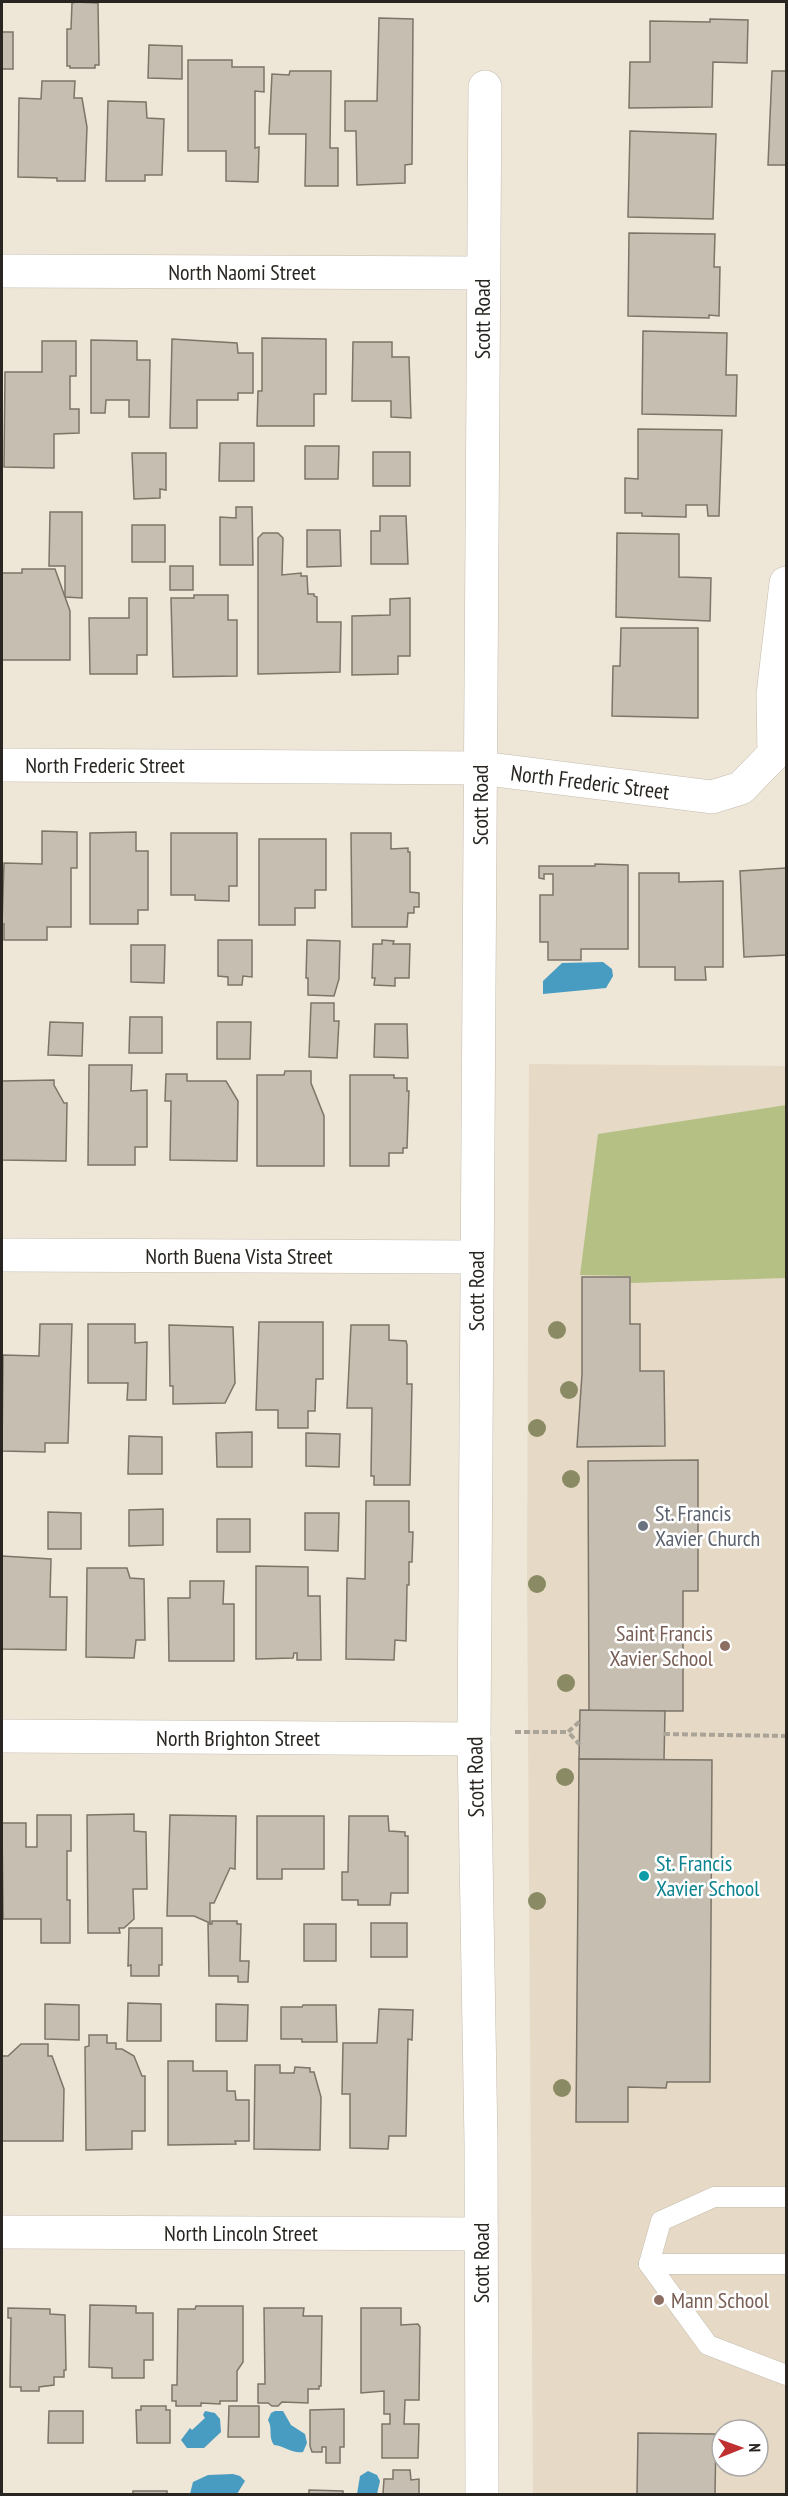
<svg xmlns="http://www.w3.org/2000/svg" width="788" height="2496" font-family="'PT Sans Narrow',sans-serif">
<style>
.built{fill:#e6dac6;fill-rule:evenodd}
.green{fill:#b5c085}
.water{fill:#489cc2}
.building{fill:#c6beb0;stroke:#7c7568;stroke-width:1.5}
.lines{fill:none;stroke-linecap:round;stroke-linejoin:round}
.service-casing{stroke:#c4bcae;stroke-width:21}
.minor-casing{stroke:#c4bcae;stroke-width:34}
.tertiary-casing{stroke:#c4bcae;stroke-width:34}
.path{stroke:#aaa398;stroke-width:4;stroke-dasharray:6 3;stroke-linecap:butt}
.service{stroke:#fff;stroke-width:20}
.minor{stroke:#fff;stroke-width:33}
.tertiary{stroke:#fff;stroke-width:33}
.tree{fill:#8a8b64}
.worship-dot{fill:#6b7280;stroke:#fff;stroke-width:2}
.education-dot{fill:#8d6e63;stroke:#fff;stroke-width:2}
.culture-dot{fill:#0f9aa8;stroke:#fff;stroke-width:2}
.labels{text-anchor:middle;stroke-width:5;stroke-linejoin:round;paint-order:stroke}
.street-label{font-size:22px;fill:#292621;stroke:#fff}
.worship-label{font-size:22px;fill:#5b616d;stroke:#fff;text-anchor:start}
.education-label{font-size:22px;fill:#785e54;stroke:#fff;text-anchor:end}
.culture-label{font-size:22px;fill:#0d838f;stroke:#fff;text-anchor:start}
</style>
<rect width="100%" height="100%" fill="#eee6d7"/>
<path class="built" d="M529,1064l257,2v1428h-253l-6,-917zM722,2430h36v36h-36z"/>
<path class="green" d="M786,1105v173l-155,5v-7l-51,-1 18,-141z"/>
<g class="water">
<path d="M603,962l9,7 1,7 -7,12 -63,6v-13l19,-18z"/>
<path d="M205,2411l10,2 5,6 1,13 -17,16h-17l-6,-8 9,-12 2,2 13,-12 -2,-3z"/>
<path d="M275,2411h8l8,14 14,9 2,9 -4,9c-11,2 -18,-6 -29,-7 -6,-8 -1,-16 -6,-25l3,-7z"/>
<path d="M368,2471l9,4 3,6 -3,13h-20l3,-18z"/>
<path d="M233,2474l7,2 5,5 -8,13h-47l3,-12 15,-7z"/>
</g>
<g class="building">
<path d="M76,2l22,1 1,62h-4v3h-25v-2h-3v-37h4l1,-26z"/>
<path d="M379,18l34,1 -1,145 -7,1v18l-48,2 -1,-54h-11v-30h32z"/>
<path d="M710,19l38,1 -1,43 -34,-1 -1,45 -83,1 1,-46h20v-41l60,1z"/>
<rect x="2" y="32" width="11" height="37"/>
<path d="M149,45l33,1v33l-34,-1z"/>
<path d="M188,60h44v7h32v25l-9,-1v57l4,-1 -1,35 -32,-1v-30h-38z"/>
<path d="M290,71h41l-1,77h8v38h-33l1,-52h-37l3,-60 17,1z"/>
<path d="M772,71h14v94h-18z"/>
<path d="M42,81h33l-1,17h8l5,29 -2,54h-28v-3l-39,-1 1,-79 22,1z"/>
<path d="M108,101l38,1 1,16 17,1 -2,56h-17v6h-39z"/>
<path d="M630,131l86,3 -3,85 -85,-2z"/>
<path d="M629,233l86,1 -1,33h6l-1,49 -10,-1v3l-81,-2z"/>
<path d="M643,331l84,2 -1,42h11l-1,41 -94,-2z"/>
<path d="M262,338l64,1v55h-12v32h-57l1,-35h4z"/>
<path d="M172,339l65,4 1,10h15v40h-15v7h-41v28h-27z"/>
<path d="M91,340l46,1v19h13l-1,57h-20v-17h-23l-1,13h-14z"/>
<path d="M42,341h34v35h-6v33h9v24l-25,1v34l-50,-1 1,-95h37z"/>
<path d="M353,342h39v15h17l2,61 -20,-1v-16h-39z"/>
<path d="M638,429l84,1 -3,86h-11l-1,-11h-21v12l-44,-1v-3h-17v-35l13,1z"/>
<path d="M220,443h34v38h-35z"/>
<path d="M305,446h34l-1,33h-33z"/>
<rect x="373" y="452" width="37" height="34"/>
<path d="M132,453h34v37l-6,-1v9l-26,1z"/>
<path d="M236,507h16l1,58h-33v-48l16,1z"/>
<path d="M50,512h32v86l-17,-1v-31h-16z"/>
<path d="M380,516h26l2,48h-37v-33h9z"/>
<rect x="132" y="525" width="33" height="37"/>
<path d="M307,530h33l1,36 -34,1z"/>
<path d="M263,533h15l5,5 -1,37 19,-2v3h6l1,18h6v2l3,1v25h24l-1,50 -82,2v-136z"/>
<path d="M617,533l62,1v43l32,1 -1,43 -94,-4z"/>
<rect x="170" y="566" width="23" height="24"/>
<path d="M22,569h33l15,42v49h-68v-87h20z"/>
<path d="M194,595h34v25h9v56l-64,1 -2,-79h23z"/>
<path d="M129,598h18v57h-10v19h-47l-1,-56h40z"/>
<path d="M410,598v58h-12v18l-46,1v-59l38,-1v-16z"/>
<path d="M621,628h77v90l-86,-2 1,-50h7z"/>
<path d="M42,831l35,1v36h-6v59h-24v13h-43v-16h-2l2,-61 38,1z"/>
<path d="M136,832v19h12v59h-10v14h-48v-91z"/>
<path d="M171,833h66v53h-8v15l-34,-1v-5h-24z"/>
<path d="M351,833h40v16l17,-1v4h2v40l9,1v14h-5v6h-6l-1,14h-55z"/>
<path d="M259,839h67v51h-11v18h-20v17h-36z"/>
<path d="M595,864l33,1v84h-47v11h-33v-18h-8v-47h13v-21h-9v5l-5,-1v-12h56z"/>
<path d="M786,868v87l-42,2 -4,-86z"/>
<path d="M639,873h40v9l44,-1v86h-18l1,13h-31v-13h-36z"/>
<path d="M218,940h34v37l-9,-1 -1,9h-14v-8l-10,-1z"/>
<path d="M307,940l33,1 -1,38 -5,17 -26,-1v-17h-2z"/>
<path d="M382,940l12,1 -1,3h17l-1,34h-14v8l-21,-1 1,-7h-3l1,-34h9z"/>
<path d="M131,945h34l-1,38 -33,-1z"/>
<path d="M311,1003h23v18h5l-2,37 -28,-1z"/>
<path d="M130,1017h32v36h-33z"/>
<path d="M50,1022l33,1 -1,33 -34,-1z"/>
<path d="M217,1022h34l-1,37h-33z"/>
<path d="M375,1024h32l1,34 -34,-1z"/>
<path d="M89,1065h43l-1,26 16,-1v57h-12v18h-47z"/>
<path d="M285,1071h26v12l13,33v50h-67v-91h27z"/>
<path d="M166,1074h21v7h39l12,20 -1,60 -67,-1 1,-59h-6z"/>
<path d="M350,1075h44v3h13v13h2l-2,57h-4v5h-14v13h-39z"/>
<path d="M54,1080v5l10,18h3l-1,58 -64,-1v-79z"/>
<path d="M582,1277h48v47h10v47h24l1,75 -88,1 5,-73z"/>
<path d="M259,1322h64v57h-7l-1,32h-7v17h-30v-18h-22z"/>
<path d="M40,1324h32l-4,119h-23v9l-43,-1 1,-96 36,1z"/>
<path d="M88,1324h47v19l12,-1 -1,58h-19l1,-17h-40z"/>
<path d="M169,1325l64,2 2,56 -10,20 -52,1v-18h-3z"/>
<path d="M351,1325h38v15l17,1 1,4v39h5l-2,101h-36v-9h-3l1,-68h-25z"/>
<path d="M252,1432v35h-35l-1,-34z"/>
<path d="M306,1433l34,1 -1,33 -33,-1z"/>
<path d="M129,1436l33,1v37h-34z"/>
<path d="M698,1460v131h-15v120h-94l-1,-250z"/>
<path d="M366,1501h43v31h4l-1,30h-3v23h-2l-1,56 -11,-1 -1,20 -48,-1 1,-81 18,1z"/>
<path d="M163,1509v36l-34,1v-36z"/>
<path d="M48,1512l33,1v36h-33z"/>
<path d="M305,1513h34l-1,38 -33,-1z"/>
<rect x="217" y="1519" width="33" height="33"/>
<path d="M2,1556l49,3 -1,38h17l-1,53 -64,-1z"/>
<path d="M256,1566l52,1v29h12l1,64h-24v-7h-3l-1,5 -37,1z"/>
<path d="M87,1568h40l3,10 14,1 1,61h-9l-2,18 -48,-1z"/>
<path d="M190,1581h34l-1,23h11v57h-65l-1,-63h22z"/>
<path d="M580,1710l85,1 -1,49 -85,-1z"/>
<path d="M579,1759l133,1 -2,322h-43l-1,6 -38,-1v35h-52z"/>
<path d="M134,1814v17l12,1 1,57h-14l1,30 -10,9h-5l1,5h-32l-1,-118z"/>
<path d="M37,1815h34v36h-4v49h3v43h-29v-24h-38l-1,-96h24v24h11z"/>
<path d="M170,1815l66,1 -1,53 -5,-1 -16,35h-4v20l-16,-7h-27z"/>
<path d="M257,1816h67v53h-42v10h-25z"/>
<path d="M349,1816h39l1,15 16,1v4h3v57h-17l-1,12h-32v-5h-16v-28h6z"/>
<path d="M212,1921h25v3h4l-1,37h9l-1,21h-10v-6h-29l-1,-52h4z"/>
<rect x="371" y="1923" width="36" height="34"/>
<rect x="304" y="1924" width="32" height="37"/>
<path d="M129,1928h33v37h-3v11h-28v-11l-3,1z"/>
<path d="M128,2003l33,1v37h-34z"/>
<path d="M45,2004l34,1v35l-34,-1z"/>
<path d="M216,2004l32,1 -1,36h-31z"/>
<path d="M303,2005h33l1,37h-35v-3h-21v-32h21z"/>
<path d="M379,2009l34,1 -1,30 -4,-1 -2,97h-17l-1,13 -38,-1v-54h-8l1,-51h34z"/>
<path d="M89,2035h18v8h9v6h6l12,7 8,20h3v55h-13v18l-46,1 -1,-103 4,-1z"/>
<path d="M21,2044h27v12h4l12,33 -1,52h-61v-85h6z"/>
<path d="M168,2061h25v10h34v20h8l1,9h13v41h-14l1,3 -68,1z"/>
<path d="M255,2065h25v8h14l1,-6 15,1v4h4l7,25 -1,53 -66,-1z"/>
<path d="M90,2305l46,1v7h17v47h-9v18h-32v-10l-23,-1z"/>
<path d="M196,2306h47v56l-6,9v30h-17v3l-19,-1v3h-25v-5h-4v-16h5l1,-76h17z"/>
<path d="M8,2308l42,1v5l15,1 1,55h-2v7h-10v8l-15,2v4h-18v-4h-11l1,-69h-3z"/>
<path d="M264,2308h40l-1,8h19l-1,70h-2v3h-11v14l-26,-1 -4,4h-6l-4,-3h-10v-19h7z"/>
<path d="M361,2308h40v17l17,-1 2,3 -1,73h-14l-1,24h15l-1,34h-36v-34h8v-10h-6v-23l-23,2z"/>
<path d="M141,2406h25v4h4v33h-33l-1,-33h5z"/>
<path d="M229,2406h30v31h-31z"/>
<path d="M344,2409v38h-4v16h-14v-16h-4v5h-10l-2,-6v-36z"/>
<path d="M49,2411h34v32h-35z"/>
<path d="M638,2433l78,1 -1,60h-78z"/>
<path d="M393,2470h17l1,10 8,-1v15h-36l1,-15h9z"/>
<path d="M309,2490l34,1v3h-34z"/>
<rect x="133" y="2491" width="34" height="3"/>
</g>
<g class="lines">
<g class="service-casing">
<g id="service">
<path d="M649,2264l59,81 78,30"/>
<path d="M649,2264l12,-43 53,-24h72"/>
<path d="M649,2264h137"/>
</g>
</g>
<g class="minor-casing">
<g id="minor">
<path d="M2,271l480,2"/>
<path d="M2,765l478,3 232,29 29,-9 33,-34 -1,-59 13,-112"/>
<path d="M2,1255l474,2"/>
<path d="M2,1736l472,3"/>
<path d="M2,2232l479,2"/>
</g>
</g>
<g class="tertiary-casing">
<path id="tertiary" d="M482,2494l-1,-352 -7,-403 11,-1652"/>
</g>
<g class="path">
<path d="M515,1732h53"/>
<path d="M664,1734l122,2"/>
<path d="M580,1745l-12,-13 12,-11"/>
</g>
<use href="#service" class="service"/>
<use href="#minor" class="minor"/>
<use href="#tertiary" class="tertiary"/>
</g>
<g class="tree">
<circle cx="557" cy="1330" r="9"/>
<circle cx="569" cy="1390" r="9"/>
<circle cx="537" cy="1428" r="9"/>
<circle cx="571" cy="1479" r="9"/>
<circle cx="537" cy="1584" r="9"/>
<circle cx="566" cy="1683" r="9"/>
<circle cx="565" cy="1777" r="9"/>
<circle cx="537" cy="1901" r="9"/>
<circle cx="562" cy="2088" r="9"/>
</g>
<circle class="worship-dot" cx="643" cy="1526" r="6"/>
<g class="education-dot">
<circle cx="725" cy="1646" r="6"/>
<circle cx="659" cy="2300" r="6"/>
</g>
<circle class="culture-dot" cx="644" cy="1876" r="6"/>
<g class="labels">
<g class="street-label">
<text x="242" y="280">North Naomi Street</text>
<text transform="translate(482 319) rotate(-90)" y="8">Scott Road</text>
<text x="105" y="773">North Frederic Street</text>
<text transform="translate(590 782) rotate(7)" y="8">North Frederic Street</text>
<text transform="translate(480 805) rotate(-90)" y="8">Scott Road</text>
<text x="239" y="1264">North Buena Vista Street</text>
<text transform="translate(476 1291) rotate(-90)" y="8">Scott Road</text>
<text x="238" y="1746">North Brighton Street</text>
<text transform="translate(475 1777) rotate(-91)" y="8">Scott Road</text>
<text x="241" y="2241">North Lincoln Street</text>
<text transform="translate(481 2263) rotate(-90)" y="8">Scott Road</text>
</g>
<g class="worship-label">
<text x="655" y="1521">St. Francis<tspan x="655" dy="25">Xavier Church</tspan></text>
</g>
<g class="education-label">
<text x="713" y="1641">Saint Francis<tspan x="713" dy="25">Xavier School</tspan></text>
<text x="671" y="2308" text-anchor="start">Mann School</text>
</g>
<g class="culture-label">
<text x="656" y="1871">St. Francis<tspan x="656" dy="25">Xavier School</tspan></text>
</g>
</g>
<rect width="788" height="2496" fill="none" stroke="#292621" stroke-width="6"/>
<g transform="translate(740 2448) rotate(89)"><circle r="28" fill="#ffffff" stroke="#a9a8a6" stroke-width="1.5"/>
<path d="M0-4.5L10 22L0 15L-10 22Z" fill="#bf3031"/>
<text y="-9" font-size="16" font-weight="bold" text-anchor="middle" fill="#292621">N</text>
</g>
</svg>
